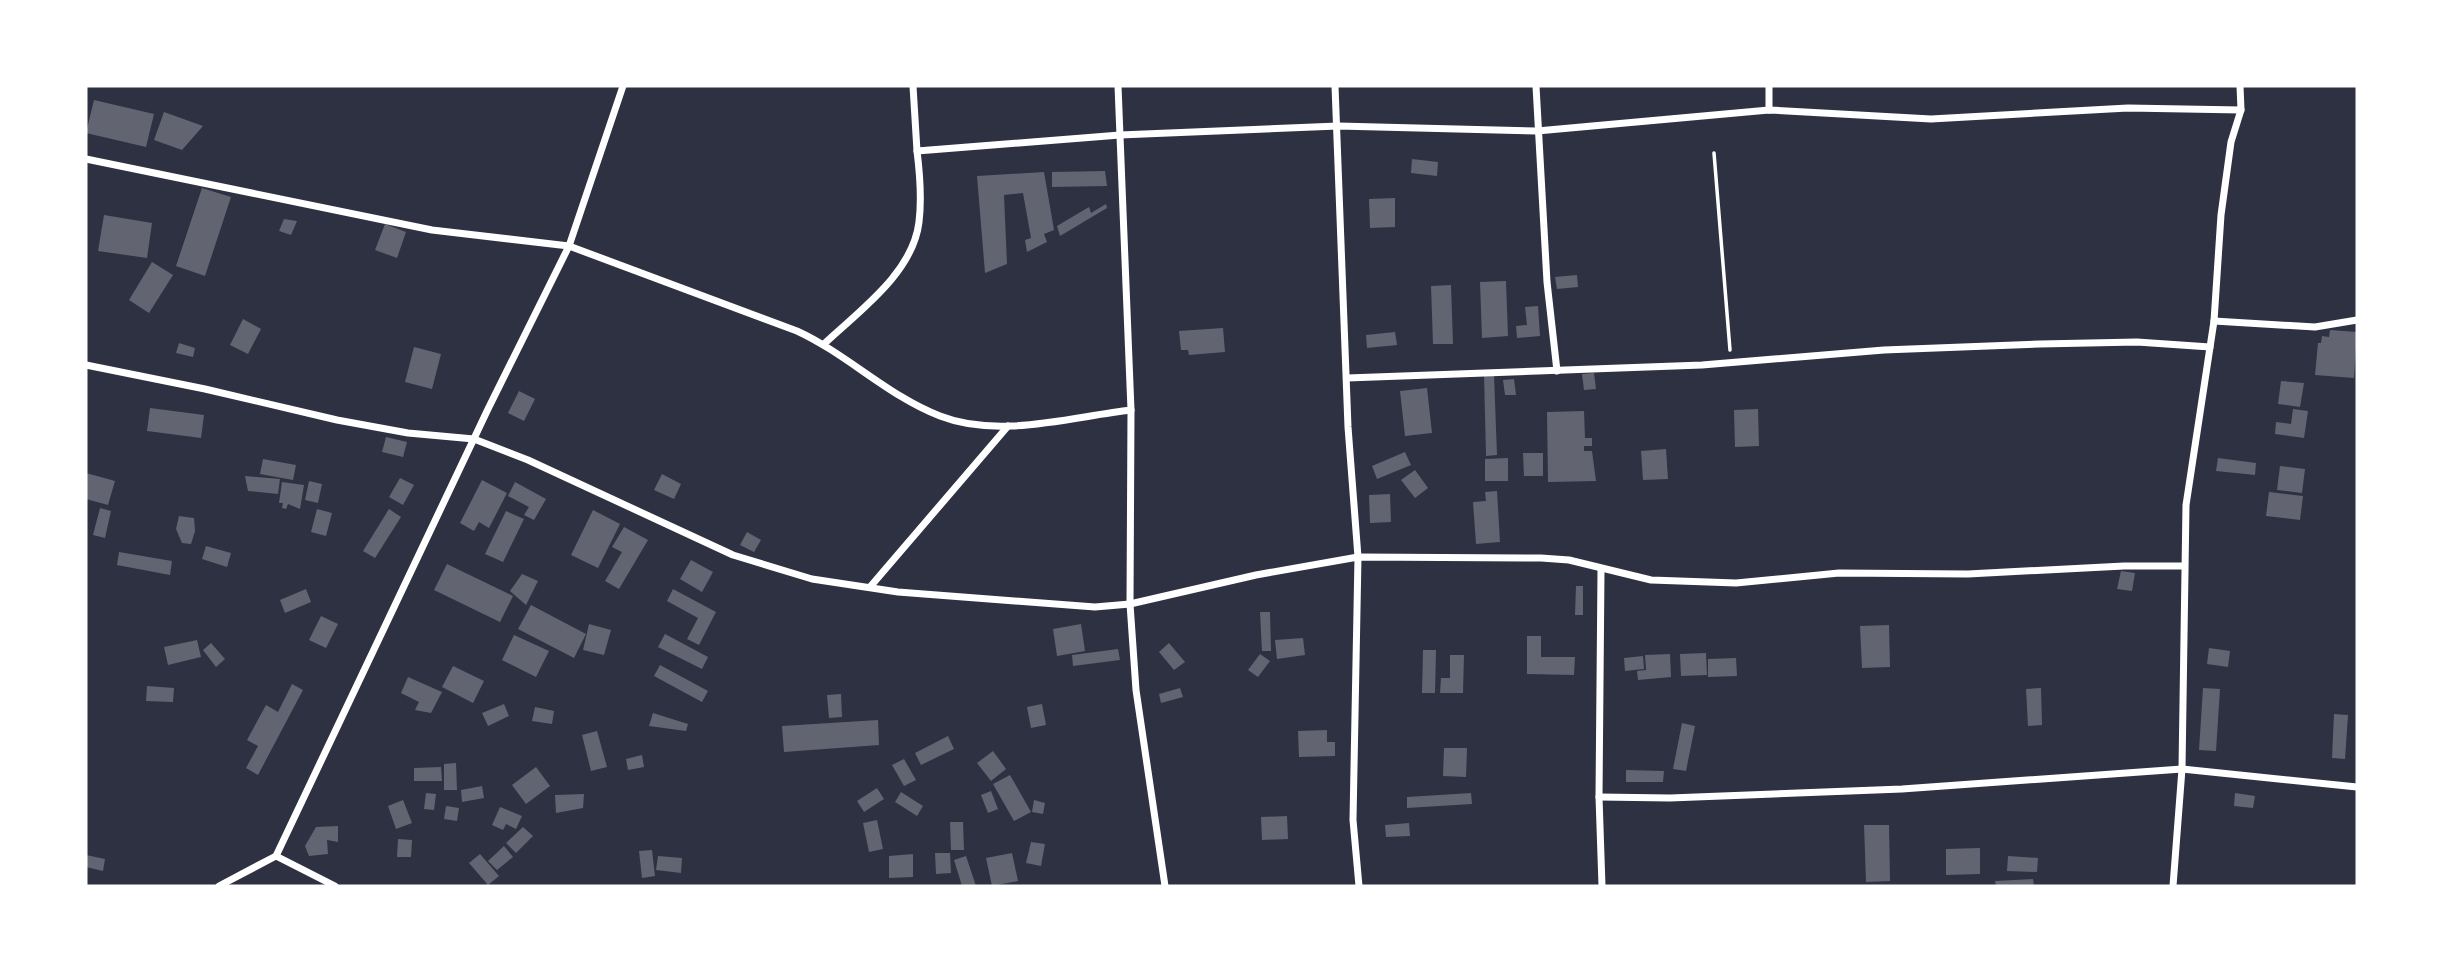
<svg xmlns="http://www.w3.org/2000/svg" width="2443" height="972" font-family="Raleway,sans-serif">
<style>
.building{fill:#626471}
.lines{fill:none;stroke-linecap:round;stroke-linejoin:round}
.path{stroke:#fff;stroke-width:3.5}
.minor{stroke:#fff;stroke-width:7}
</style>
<rect width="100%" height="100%" fill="#2d3142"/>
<g class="building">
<path d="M94,100l60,14 -8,33 -60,-14z"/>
<path d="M164,112l39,14 -21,24 -28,-10z"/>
<path d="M1412,159l26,3 -1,14 -26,-3z"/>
<path d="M1105,171l2,15 -55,1v-15z"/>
<path d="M1044,172l10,58 -10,4 3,8 -20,10 -2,-12 6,-2 -8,-45 -19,2 3,69 -22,9 -8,-97z"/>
<path d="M202,188l29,9 -26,79 -29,-10z"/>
<path d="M1395,198v29l-25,1 -1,-29z"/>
<path d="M1106,204l1,4 -47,28 -3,-10 32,-19 2,6z"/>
<path d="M104,215l48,8 -5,35 -49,-7z"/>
<path d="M284,219l13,2 -6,14 -12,-4z"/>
<path d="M385,224l21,8 -9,26 -22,-8z"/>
<path d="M152,262l21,13 -24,38 -20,-13z"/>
<path d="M1577,275l1,12 -21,2 -2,-12z"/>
<path d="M1506,281l2,55 -26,2 -2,-56z"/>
<path d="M1451,285l2,59h-20l-2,-58z"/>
<path d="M1538,306l2,30 -23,2 -1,-12 11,-1 -2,-18z"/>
<path d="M243,319l18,10 -13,25 -18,-9z"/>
<path d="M1223,328l2,24 -36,3 -1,-5h-7l-2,-19z"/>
<path d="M2330,330l27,2 -3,46 -39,-3 3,-32h3l1,-7 7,1z"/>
<path d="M1395,332l2,13 -30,3 -1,-13z"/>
<path d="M179,343l16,5 -2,9 -17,-4z"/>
<path d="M414,347l27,7 -9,35 -27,-7z"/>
<path d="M1594,373l2,16 -12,1 -2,-16z"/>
<path d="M1484,375h10l3,80 -11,1z"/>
<path d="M1514,379l2,16h-11l-2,-15z"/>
<path d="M2281,381l23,2 -4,24 -22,-3z"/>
<path d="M1427,388l5,45 -27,3 -5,-45z"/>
<path d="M519,391l16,8 -11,22 -16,-8z"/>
<path d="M150,408l54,7 -3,23 -54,-7z"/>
<path d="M1758,409l1,37 -24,1 -1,-37z"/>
<path d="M2293,409l15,2 -4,27 -29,-4 1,-12 15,2z"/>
<path d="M1584,411l1,27h7v8h-8v5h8l4,30 -48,1 -1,-70z"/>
<path d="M386,437l21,5 -4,15 -21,-5z"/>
<path d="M1666,449l2,30 -25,1 -2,-29z"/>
<path d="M1405,452l6,13 -34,14 -5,-13z"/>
<path d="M1523,453h20v23h-19z"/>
<path d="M1508,458v23h-23v-22z"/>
<path d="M2218,458l38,5 -1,12 -39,-4z"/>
<path d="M263,459l33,6 -3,15 -33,-6z"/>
<path d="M2280,466l25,3 -3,24 -25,-3z"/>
<path d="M1415,470l13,18 -13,10 -14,-18z"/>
<path d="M86,473l29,8 -7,24 -22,-6z"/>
<path d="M662,474l19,10 -7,15 -20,-9z"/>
<path d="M245,476l35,3 -2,15 -30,-3z"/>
<path d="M400,478l14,7 -11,20 -14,-8z"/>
<path d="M482,480l25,13 -18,35 -10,-6 -5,9 -14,-8z"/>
<path d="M309,481l13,3 -4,19 -13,-3z"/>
<path d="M282,482l22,3 -4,24 -12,-5 -2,5 -4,-1 1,-5h-4z"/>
<path d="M515,482l31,17 -12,21 -10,-5 5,-8 -21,-11z"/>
<path d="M1497,491l3,51 -24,2 -3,-42 13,-1 -1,-9z"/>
<path d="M2269,492l34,4 -3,24 -34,-4z"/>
<path d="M1390,494l1,28 -21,1 -1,-28z"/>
<path d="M100,508l11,3 -6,27 -12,-3z"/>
<path d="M317,509l15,4 -6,23 -15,-4z"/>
<path d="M389,509l12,8 -26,41 -12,-7z"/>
<path d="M593,510l27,14 -22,44 -27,-13z"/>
<path d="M506,511l18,8 -21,43 -18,-8z"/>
<path d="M179,516l15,2 1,13 -4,13 -9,-1 -6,-14z"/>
<path d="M624,527l24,13 -29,49 -14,-8 17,-29 -10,-5z"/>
<path d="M747,532l14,8 -7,12 -14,-7z"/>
<path d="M206,546l25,7 -4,14 -25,-8z"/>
<path d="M119,552l53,9 -2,14 -53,-10z"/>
<path d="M691,560l22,12 -11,20 -22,-13z"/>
<path d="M447,564l66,32 -13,26 -66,-32z"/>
<path d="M2121,571l14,2 -3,18 -15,-2z"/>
<path d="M522,574l16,7 -12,24 -16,-14z"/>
<path d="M1576,586h7v29h-8z"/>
<path d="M306,589l5,13 -26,11 -5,-13z"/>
<path d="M673,589l43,23 -17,33 -12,-6 11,-21 -31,-17z"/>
<path d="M531,605l55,29 -12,24 -56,-29z"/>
<path d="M1260,612h10l1,39h-9z"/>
<path d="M321,616l17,8 -12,24 -17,-8z"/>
<path d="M589,624l22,6 -7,25 -21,-5z"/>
<path d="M1081,624l4,27 -28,5 -4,-27z"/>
<path d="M1889,625l1,42 -28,1 -2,-42z"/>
<path d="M665,634l43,23 -6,12 -44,-22z"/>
<path d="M514,635l35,16 -13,26 -34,-17z"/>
<path d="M1527,636h14v21h34l-1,18 -47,-1z"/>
<path d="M1303,638l2,17 -28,4 -2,-19z"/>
<path d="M197,640l4,17 -33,8 -4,-18z"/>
<path d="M211,643l14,16 -9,8 -13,-17z"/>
<path d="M1169,643l16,19 -11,8 -15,-18z"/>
<path d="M2209,648l21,3 -2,16 -21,-3z"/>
<path d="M1118,649l2,11 -47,6 -1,-11z"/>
<path d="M1423,650h13l-1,43h-13z"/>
<path d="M1706,653l1,22 -26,1 -1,-22z"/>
<path d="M1260,654l10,7 -12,16 -10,-7z"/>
<path d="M1670,654l1,23 -33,3 -1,-9 9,-1 -1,-15z"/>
<path d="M1450,655h14l-1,38h-23l1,-15h9z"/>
<path d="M1643,656l1,13 -19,2 -1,-13z"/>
<path d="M1736,658l1,18 -29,1v-18z"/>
<path d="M660,665l48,26 -6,11 -48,-26z"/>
<path d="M453,666l31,15 -11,22 -31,-16z"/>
<path d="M408,677l34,15 -11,21 -16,-3 4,-8 -18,-9z"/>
<path d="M292,684l11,6 -45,85 -12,-7 12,-22 -11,-6 19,-35 12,7z"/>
<path d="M147,686l27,2 -1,14 -27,-1z"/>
<path d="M1180,688l3,9 -22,6 -2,-9z"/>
<path d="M2041,688l1,37 -14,1 -2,-37z"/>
<path d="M2203,688l17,1 -4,62 -17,-1z"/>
<path d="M841,694l1,23 -13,1 -2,-23z"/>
<path d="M504,704l5,12 -21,10 -6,-13z"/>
<path d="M1042,704l4,21 -15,3 -4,-21z"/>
<path d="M535,707l19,4 -2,13 -20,-3z"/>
<path d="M653,713l35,11 -2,7 -37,-5z"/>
<path d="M2334,714l14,1 -3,44 -13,-1z"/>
<path d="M878,720l1,25 -95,7 -2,-26z"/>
<path d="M1682,723l13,3 -9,45 -13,-2z"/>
<path d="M1327,730v12h8v14l-36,1 -1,-26z"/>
<path d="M597,731l10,36 -16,4 -9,-36z"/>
<path d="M948,736l6,13 -33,16 -6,-12z"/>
<path d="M1444,748h23l-1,29 -23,-1z"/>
<path d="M993,751l13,18 -15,12 -14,-18z"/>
<path d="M642,755l2,12 -16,3 -2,-11z"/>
<path d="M904,759l12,21 -12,6 -12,-21z"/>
<path d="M456,763l1,27h-13v-26z"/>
<path d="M441,767l1,14h-28v-13z"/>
<path d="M536,767l14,19 -24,18 -14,-19z"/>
<path d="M1626,770l38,1 -1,11h-37z"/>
<path d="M1010,775l21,37 -17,9 -21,-37z"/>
<path d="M482,786l2,12 -22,4 -1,-12z"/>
<path d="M877,788l7,11 -20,13 -7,-11z"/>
<path d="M991,791l7,18 -10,4 -7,-18z"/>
<path d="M901,792l22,14 -6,10 -22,-14z"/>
<path d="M426,793l10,1 -2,16 -10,-1z"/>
<path d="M1471,793l1,11 -65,4v-11z"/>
<path d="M2235,793l20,3 -2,12 -19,-2z"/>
<path d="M584,794l-1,14 -27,5 -1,-18z"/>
<path d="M403,800l9,23 -16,6 -8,-23z"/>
<path d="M1034,800l11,3 -2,11 -11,-2z"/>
<path d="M446,806l13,2 -2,13 -13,-2z"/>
<path d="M500,807l22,9 -6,13 -10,-5 -3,6 -11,-5z"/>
<path d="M1287,816l1,23 -26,1 -1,-23z"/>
<path d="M877,820l6,29 -14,3 -6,-29z"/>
<path d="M950,822h13l1,28h-13z"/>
<path d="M1409,823l1,13 -24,1 -1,-12z"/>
<path d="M1864,825h25l1,56 -24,1z"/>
<path d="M338,826v16l-11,-2 1,14 -19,2 -4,-10 11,-19z"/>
<path d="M523,827l10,9 -17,17 -10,-10z"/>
<path d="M398,839l14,1 -1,17h-14z"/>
<path d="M1031,842l14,2 -4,22 -15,-3z"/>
<path d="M504,846l9,11 -16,13 -9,-9z"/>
<path d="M1980,848v26l-34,1v-26z"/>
<path d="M652,850l3,26 -13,2 -3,-27z"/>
<path d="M935,853h15l1,20 -15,1z"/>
<path d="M1012,853l6,28 -26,5 -6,-28z"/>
<path d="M480,854l19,22 -11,9 -19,-22z"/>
<path d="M913,854v23l-24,1v-22z"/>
<path d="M86,855l19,4 -2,12 -17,-4z"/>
<path d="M658,856l24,2 -1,15 -25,-3z"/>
<path d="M966,856l10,30h-14l-8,-26z"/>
<path d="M2008,856l30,2 -1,14 -30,-1z"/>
<path d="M2033,879l1,7h-38l-1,-5z"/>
</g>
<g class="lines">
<path class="path" d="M1714,153l16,197"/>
<g class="minor">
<path d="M913,86l4,65 203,-16 218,-9 199,5 232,-21 162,9 197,-11 113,2"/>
<path d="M1118,86l13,324 -1,194 6,86 29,196"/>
<path d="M1335,86l13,341 10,130 -5,263 6,66"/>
<path d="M1536,86l11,196 10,89"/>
<path d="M1769,110v-24"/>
<path d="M86,159l346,71 137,16 228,85c50,23 91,65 143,85 59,23 130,1 191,-6"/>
<path d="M2214,321l101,6 42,-7"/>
<path d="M824,344c35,-33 89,-71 95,-122 3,-24 1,-47 -2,-71"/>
<path d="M86,365l119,24 132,31 71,13 66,6 54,21 205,95 79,24 86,13 197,15 35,-3 126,-29 102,-18 183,1 28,2 82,20 85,3 103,-10 129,1 156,-8h59"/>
<path d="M1347,378l355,-13 182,-15 156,-6 97,-2 73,5"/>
<path d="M1601,570l-2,227 3,89"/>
<path d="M870,587l138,-161"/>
<path d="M1599,797l71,1 232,-9 280,-20 175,18"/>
<path d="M276,856l59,30"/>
<path d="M219,886l57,-30 212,-447 81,-163 54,-160"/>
<path d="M2173,886l9,-117 4,-264 28,-184 7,-106 10,-73 10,-32 -1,-24"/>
</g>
</g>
<rect width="2443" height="972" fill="none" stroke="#ffffff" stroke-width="175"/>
</svg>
